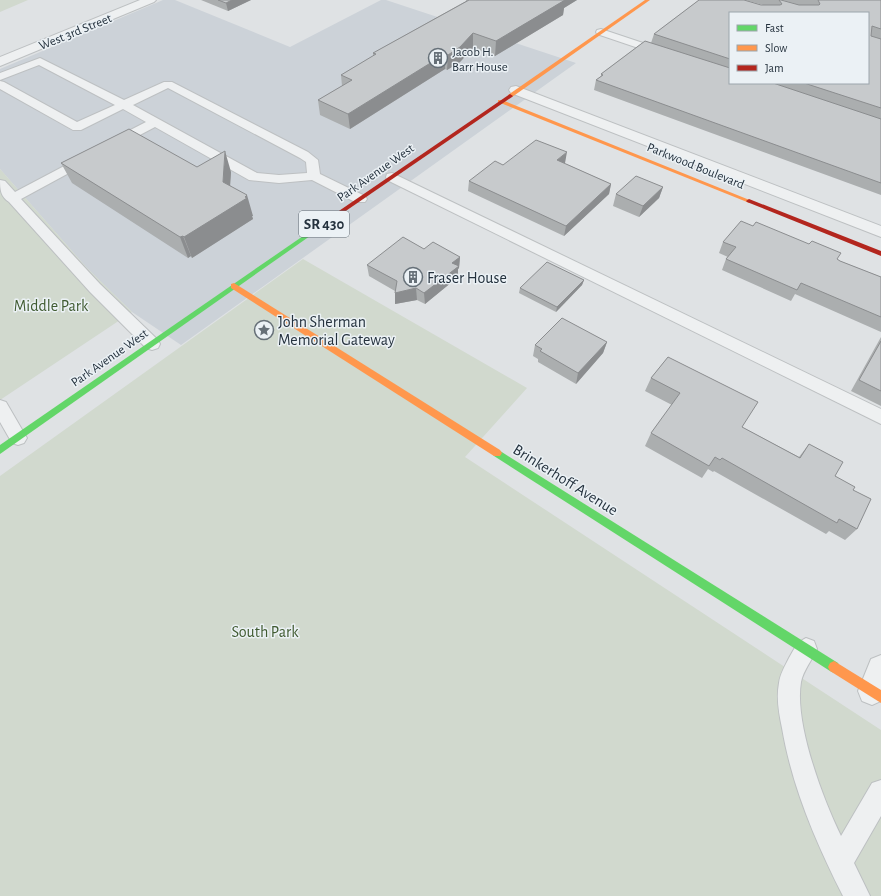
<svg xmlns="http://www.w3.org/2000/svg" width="881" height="896" font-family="'Alegreya Sans',sans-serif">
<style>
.built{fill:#ccd2d8}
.green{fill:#d1d9ce}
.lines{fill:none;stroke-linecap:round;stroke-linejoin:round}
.lane-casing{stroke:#bdc0c2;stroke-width:2}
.street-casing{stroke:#bdc0c2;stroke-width:2}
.lane{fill:#eef0f1;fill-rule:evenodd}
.street{fill:#eef0f1;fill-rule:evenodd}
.fast{fill:#63d668;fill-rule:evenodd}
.slow{fill:#ff974d;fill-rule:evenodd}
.jam{fill:#b3261e;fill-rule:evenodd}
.wall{fill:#abaeaf;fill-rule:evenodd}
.shaded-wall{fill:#8b8d8f}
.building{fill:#c7cacc;stroke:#8b8d8f}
.labels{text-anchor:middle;stroke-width:3;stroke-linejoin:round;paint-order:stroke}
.far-street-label{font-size:13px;fill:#25323e;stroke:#ebf1f5}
.far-poi-label{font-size:13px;fill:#25323e;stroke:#ebf1f5;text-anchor:start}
.shield{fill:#ebf1f5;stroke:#606b75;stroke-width:1}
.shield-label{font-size:15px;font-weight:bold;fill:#25323e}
.poi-label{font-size:16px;fill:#25323e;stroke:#ebf1f5;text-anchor:start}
.park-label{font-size:16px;fill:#405b31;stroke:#ebf1f5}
.street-label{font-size:16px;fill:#25323e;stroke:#ebf1f5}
</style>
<rect width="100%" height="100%" fill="#dfe2e4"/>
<path class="built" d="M163,0h12l115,47 91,-47h5l190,63 -395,282 -49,-33 -46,-45 -86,-98v-100z"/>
<g class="green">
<path d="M0,0h28l-28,12z"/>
<path d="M0,169l86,98 46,45 -132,88z"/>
<path d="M303,259l224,129 -62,69 416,273v166h-881v-420z"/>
</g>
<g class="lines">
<g class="lane-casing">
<g id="lane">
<path d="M601,29l66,22 1,2 -1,2h-8l-62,-21 -1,-2 1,-2z"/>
<path d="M40,58l84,42 40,-18h8l136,70 10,8 2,14 45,22 2,3 -2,3h-10l-43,-22 -33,3 -30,-3 -94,-53 -36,19h-8l-2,-3 2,-3 35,-18 -23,-13 -42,21h-8l-73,-41v-8l4,1 73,40 38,-17 -76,-40 -39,15v-7zM168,88l132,70 6,4 1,11 -28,2 -22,-2 -124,-68z"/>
<path d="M87,154l4,1 2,3 -2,3 -70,38 79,85 58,56 2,4 -2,4 -6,2 -6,-2 -56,-56 -81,-90c-8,-5 -9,-12 -9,-22l5,1 10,11z"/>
<path d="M392,173l489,236v15l-494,-244 -1,-3 1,-3z"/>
<path d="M0,400l6,2 18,31 3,5 -3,5 -6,2 -6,-2 -12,-21z"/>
<path d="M806,638l8,3 3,8c-5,11 -14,22 -16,33 -7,41 22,117 40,154l31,-53 9,-3v36l-27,47 16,33h-27c-27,-53 -51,-109 -61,-168 -3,-14 -6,-30 -3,-45 1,-9 6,-17 10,-25 5,-9 8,-16 17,-20z"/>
</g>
</g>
<g class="street-casing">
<g id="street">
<path d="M140,0h16l-2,2 -154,64v-9z"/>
<path d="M516,86l365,140v11l-370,-144 -2,-3 2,-3z"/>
<path d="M881,655v46l-9,4 -10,-4 -4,-10 13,-32z"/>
</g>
</g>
<use href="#lane" class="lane"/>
<use href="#street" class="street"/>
<g class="fast">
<path d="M335,214l2,1v2l-337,237v-9z"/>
<path d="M497,449l341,214 2,4 -2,4 -4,2 -4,-2 -336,-215 -2,-3 2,-3z"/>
</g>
<g class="slow">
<path d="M645,0h5l-138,97h-4v-2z"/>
<path d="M498,100h4l250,101 -3,2 -2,-1 -249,-100z"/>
<path d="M234,283l266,167 2,3 -2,3h-6l-263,-168v-4z"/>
<path d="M834,661l47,29v13l-51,-32 -2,-4 2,-4z"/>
</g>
<g class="jam">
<path d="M510,94l3,2 -1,1 -175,120h-4v-2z"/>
<path d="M749,199l132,52v5l-134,-54 -1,-1z"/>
</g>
</g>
<g class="wall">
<path d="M201,0h50l-23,11z"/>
<path d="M466,0h111l-13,8 -1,7 -68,41 -22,-8 -13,14 -13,8 -2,-1 -95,60 -30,-14 -2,-15 24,-14 -1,-11 32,-19v-3l93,-52z"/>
<path d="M699,0h45l17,5h2l-18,-5h36l20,5 -19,-5h99v195l-287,-105 2,-10 5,-4v-2l44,-33 6,2 3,-9zM730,13h138v70h-138z"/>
<path d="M61,163l136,4 34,5 -1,13 23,31h-1l1,3 -61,39 -1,-2 -3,2 -116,-75z"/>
<path d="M564,163l47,21 -2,10 -45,42 -96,-45 1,-10 96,-18z"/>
<path d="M663,187l-4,11 -20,19 -26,-11 3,-12z"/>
<path d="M723,242l114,17 3,2 41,16v55l-86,-38 -4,7 -69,-31 4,-11 2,-2 -9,-4z"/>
<path d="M424,249l36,8 -1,11 -1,1v8l-33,27 -8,-4 -22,4v-13l-26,-15 -2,-11z"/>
<path d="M584,280l-2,5 -26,27 -37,-19 1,-5z"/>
<path d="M881,337v69l-30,-15z"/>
<path d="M607,342l-4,11 -27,31 -38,-22v-3l-5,-3 2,-11z"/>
<path d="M668,357l74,70 57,30 10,-13 26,32 18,14 4,39 -12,11 -16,-9 -3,3 -112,-63 -1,1 -5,-3 -6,9 -57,-32 6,-13 21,-28 -27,-14 6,-13z"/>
</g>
<g class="shaded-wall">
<path d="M232,0h19l-23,11 -2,-8z"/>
<path d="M559,0h18l-13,8 -1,7 -68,41 1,-15z"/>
<path d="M473,33v15l-13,14 -13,8 1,-15z"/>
<path d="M445,54v15l-95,60 -2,-15z"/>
<path d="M225,151l6,21 -2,30 -6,-20z"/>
<path d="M567,152l-2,11 -10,8 2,-11z"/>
<path d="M611,184l-2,10 -45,42 2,-10z"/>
<path d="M663,187l-4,11 -20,19 4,-11z"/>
<path d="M247,195l6,21h-1l1,3 -61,39 -8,-21z"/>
<path d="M183,236l8,20 -3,2 -8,-21z"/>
<path d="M460,257l-1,11 -1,1v8l-33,27 -1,-11 28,-30z"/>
<path d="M584,280l-2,5 -26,27 1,-5z"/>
<path d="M416,288l1,12 -22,4v-11z"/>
<path d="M607,342l-4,11 -27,31 2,-11z"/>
</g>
<g class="building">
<path d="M218,0h14l-6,3z"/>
<path d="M469,0h96l-69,41 -23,-8 -13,14 -12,8 -3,-1 -97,60 -30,-14 34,-20 -11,-5 35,-21 -3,-1z"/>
<path d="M699,0h45l17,5h19l2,-1 -3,-4h2l18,5h20l1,-1 -2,-4h63v29l-9,-3 -1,10 10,3v69l-77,-25h64v-70h-138v46l-76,-25z"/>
<path d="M645,41l85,27v15h43l108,36v64l-285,-103 7,-5 -2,-1z"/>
<path d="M129,129l68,38 28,-16 -2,31 24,13 -2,2 2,1 -63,39 -1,-1 -3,1 -119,-74z"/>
<path d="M536,140l31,12 -10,8 54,24 -45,42 -97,-45 26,-20 8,4z"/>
<path d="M636,176l27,11 -20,19 -27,-12z"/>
<path d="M741,221l12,5 3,-4 53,22 3,-3 29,12 -4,6 3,2 41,16v40l-80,-34 -4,7 -71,-31 10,-12 -13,-5z"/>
<path d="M403,237l21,12 9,-7 27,15 -8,6 7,3 -35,27 -8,-5 -21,5 2,-12 -30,-16z"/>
<path d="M547,262l37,18 -27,27 -37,-19z"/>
<path d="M562,318l45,24 -29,31 -38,-22 2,-2 -7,-4z"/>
<path d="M881,341v50l-22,-11z"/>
<path d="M668,357l90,45 -16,25 58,31 9,-14 34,18 -8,14 20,11 -2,3 18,9 -14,30 -18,-10 -2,4 -115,-65 -2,2 -5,-3 -6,9 -58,-33 29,-40 -29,-15z"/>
</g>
<defs>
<g id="building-ring" transform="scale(1)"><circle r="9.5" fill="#ebf1f5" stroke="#667078" stroke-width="1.5"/><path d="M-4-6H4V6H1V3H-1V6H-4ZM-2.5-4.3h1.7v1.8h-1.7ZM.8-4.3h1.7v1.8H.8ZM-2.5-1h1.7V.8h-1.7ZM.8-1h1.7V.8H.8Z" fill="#667078"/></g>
<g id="sight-ring" transform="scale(1)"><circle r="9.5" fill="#ebf1f5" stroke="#667078" stroke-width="1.5"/><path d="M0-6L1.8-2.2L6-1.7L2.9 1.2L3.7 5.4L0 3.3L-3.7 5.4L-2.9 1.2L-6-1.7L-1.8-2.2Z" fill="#667078"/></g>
</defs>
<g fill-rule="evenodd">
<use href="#building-ring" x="438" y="58"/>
<use href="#building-ring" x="413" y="277"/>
<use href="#sight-ring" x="264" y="330"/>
</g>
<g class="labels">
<g class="far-street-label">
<text transform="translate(75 31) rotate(-22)" y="5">West 3rd Street</text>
<text transform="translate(696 165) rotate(22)" y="5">Parkwood Boulevard</text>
<text transform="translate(375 172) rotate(-35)" y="5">Park Avenue West</text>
<text transform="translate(109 357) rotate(-35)" y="5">Park Avenue West</text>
</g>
<g class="far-poi-label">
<text x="452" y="56">Jacob H.<tspan x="452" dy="15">Barr House</tspan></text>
</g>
<rect class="shield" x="299" y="211" width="50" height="26" rx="3"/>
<g class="shield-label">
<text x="324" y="229">SR 430</text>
</g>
<g class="poi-label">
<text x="427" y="283">Fraser House</text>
<text x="278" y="327">John Sherman<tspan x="278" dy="18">Memorial Gateway</tspan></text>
</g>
<g class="park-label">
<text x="51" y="311">Middle Park</text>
<text x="265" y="637">South Park</text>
</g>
<g class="street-label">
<text transform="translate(566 479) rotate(32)" y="6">Brinkerhoff Avenue</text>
</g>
</g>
<rect x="729" y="12" width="140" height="72" fill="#ebf1f5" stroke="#9ca5ac"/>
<rect x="737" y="25" width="20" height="6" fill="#63d668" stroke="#9ca5ac"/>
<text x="765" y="32" font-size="12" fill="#25323e">Fast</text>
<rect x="737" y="45" width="20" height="6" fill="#ff974d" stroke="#9ca5ac"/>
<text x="765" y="52" font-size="12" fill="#25323e">Slow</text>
<rect x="737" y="65" width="20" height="6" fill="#b3261e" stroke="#9ca5ac"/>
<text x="765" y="72" font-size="12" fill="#25323e">Jam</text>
</svg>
